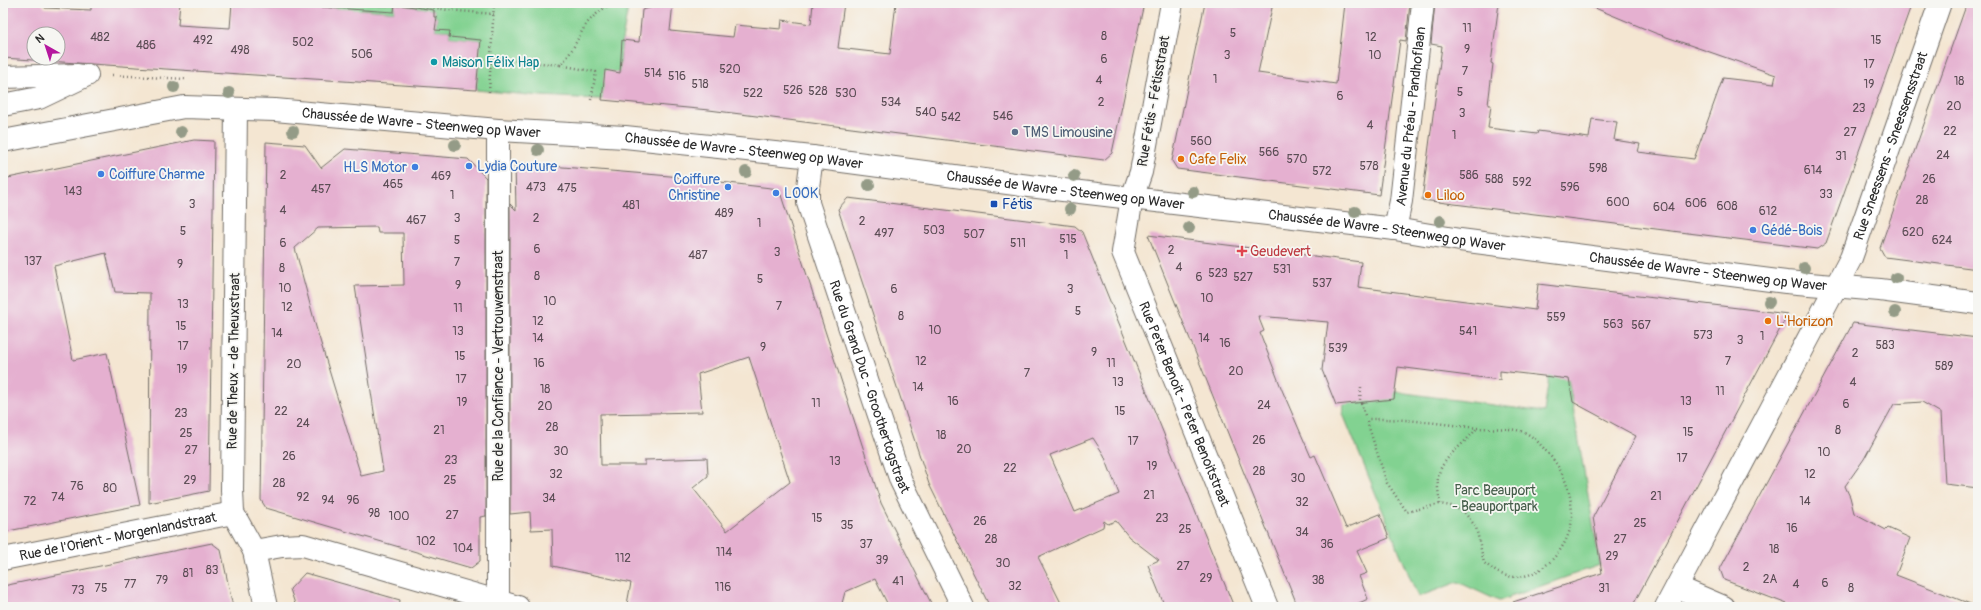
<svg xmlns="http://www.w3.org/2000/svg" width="1981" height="610" font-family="Pangolin,sans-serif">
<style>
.green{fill:#82d291;stroke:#567e5e}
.building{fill:#e5b0d0;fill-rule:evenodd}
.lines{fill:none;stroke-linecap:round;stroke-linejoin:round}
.minor-casing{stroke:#716c65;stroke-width:24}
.path{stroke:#716c65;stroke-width:2.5;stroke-dasharray:1 3;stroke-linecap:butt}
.minor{stroke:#fff;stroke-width:22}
.tree{fill:#949b87}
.culture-dot{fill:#0f9aa8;stroke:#f6f6f2;stroke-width:1.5}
.service-dot{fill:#5c6f8a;stroke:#f6f6f2;stroke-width:1.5}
.food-dot{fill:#e8710a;stroke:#f6f6f2;stroke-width:1.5}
.shop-dot{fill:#3f7fe0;stroke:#f6f6f2;stroke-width:1.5}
.transit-dot{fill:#1a4fb4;stroke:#f6f6f2;stroke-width:1.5}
.health-dot{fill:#e0444e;stroke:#f6f6f2;stroke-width:1.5}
.labels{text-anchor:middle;stroke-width:3.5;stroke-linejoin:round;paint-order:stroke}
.number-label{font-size:12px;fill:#5a4c54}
.culture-label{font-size:14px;fill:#0d838f;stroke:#f6f6f2;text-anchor:start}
.street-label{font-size:14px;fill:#2b2b2b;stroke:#f6f6f2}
.service-label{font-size:14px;fill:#4e5e75;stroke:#f6f6f2;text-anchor:start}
.food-label{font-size:14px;fill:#c56008;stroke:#f6f6f2;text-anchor:start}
.shop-label{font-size:14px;fill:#366cbe;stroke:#f6f6f2;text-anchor:start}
.transit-label{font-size:14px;fill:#164399;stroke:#f6f6f2;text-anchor:start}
.health-label{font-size:14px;fill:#be3a42;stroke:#f6f6f2;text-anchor:start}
.park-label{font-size:14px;fill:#455d4a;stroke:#f6f6f2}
</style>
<rect width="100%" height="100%" fill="#f6f6f2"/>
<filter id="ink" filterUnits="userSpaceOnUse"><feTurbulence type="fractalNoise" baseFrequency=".025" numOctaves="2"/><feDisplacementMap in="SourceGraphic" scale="8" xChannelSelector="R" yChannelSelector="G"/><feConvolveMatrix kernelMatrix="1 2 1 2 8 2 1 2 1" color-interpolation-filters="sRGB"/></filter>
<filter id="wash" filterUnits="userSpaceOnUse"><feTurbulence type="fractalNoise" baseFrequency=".012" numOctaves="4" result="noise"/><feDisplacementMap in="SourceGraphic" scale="16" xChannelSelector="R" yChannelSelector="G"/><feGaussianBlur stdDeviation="0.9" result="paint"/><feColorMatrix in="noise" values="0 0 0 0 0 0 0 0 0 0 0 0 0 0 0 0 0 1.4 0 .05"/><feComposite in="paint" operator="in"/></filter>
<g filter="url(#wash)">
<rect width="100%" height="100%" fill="#f4e6d2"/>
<g class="green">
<path d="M320,3h309l-7,37 -5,60 -76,-4 -65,-6 4,-50 -31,-3 1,-6 -15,-1 2,-13h-3v-7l-39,-6 -1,8 -32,-3 -25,18 1,-19 -19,-1z"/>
<path d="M1565,360l35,205 -101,36 -41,-19 -40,15 -75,-183 2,-25 16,-2 183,25 5,-35z"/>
</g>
<g id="blocks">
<g class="building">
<path d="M3,3h39l3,5 46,2v-7h89l-2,22 52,3 2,-25h88l-1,4 75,5 1,-8 39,6v7h3l-2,13 15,1 -1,6 32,3 -5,50 -473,-32zM34,34h24v24h-24z"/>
<path d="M669,3h4l-3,28 63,6 2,-12 46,4 1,-9 29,4 2,-21h31l-6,45 52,6 6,-51h248l-32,150 -8,7 -395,-50 -107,-10 3,-30 15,3 2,-33 17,2 3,-32z"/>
<path d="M1205,3h68l-15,70 78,11 9,-81h65l-4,38 -6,-1 -21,155 -202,-26 -5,-8z"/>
<path d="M1435,3h64l-8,60 2,1 -5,41h3l-3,23 49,6 1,-3 51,7 3,-19 25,3 -3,18 26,4 -2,8 56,7 29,-81 51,6 2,-9 -121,-42 -72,-30h329l-86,240 -9,6 -395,-49 20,-154 -11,-2z"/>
<path d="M1967,3h11v266l-93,-12 -5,-9z"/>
<path d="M194,140l20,1 -5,350 -60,12 1,-210 -35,-1 -9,-39 -52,13 19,94 34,-7 33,152 -137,27v-353z"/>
<path d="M266,142l39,3 16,23 24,-19 123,10 18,19v338l-6,1v44l-9,7 -205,-60 -5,-8zM377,227l1,6h25l1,52 -49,1 28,185 -22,5 -45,-149 -21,-79 23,-20z"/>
<path d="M515,163l155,13 109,13 102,314 52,104h-44l-14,-28 -30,13 -4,15h-203l-11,-3 4,-21 -78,-17 -1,-37 -21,1 -1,-18 -20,2v-310l6,6zM749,357l41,125 -63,49 -34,-43 15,-12 -1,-18 -62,2v5h-44l-1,-51 102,-2 -4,-38z"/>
<path d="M848,198l227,28 7,6 152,375h-69l-17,-42 11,-5 -30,-23 -13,-16 -8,3 -4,-3 -1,6 -65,30 25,50h-73l-61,-123 -91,-275zM1093,438l11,17 15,39 -44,18 -25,-57z"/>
<path d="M1148,235l213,27 -3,25 177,23 3,-26 250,30 -156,293h-118l-1,-5 89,-29 -9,-56 43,-81 -63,-34 -4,-23 -69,-8v9l-102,-13 -4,32 -58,6 -14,-35 6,-48 -70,-6 6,15 -4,2 22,57 29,67 4,-2 31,73 34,-14 9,24 -32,13 10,22 -8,3 9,23 -18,8h-52z"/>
<path d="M1853,323l125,15v150l-33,-4 -4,-71 -19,-11 -28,2 -30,55 -19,27 5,11 4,16 32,17 2,-2 22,10 -14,37 77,30v2h-178l-71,-27 -4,-11z"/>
<path d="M212,543l9,7 12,57h-230v-21z"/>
<path d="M305,573l95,27 -1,7h-103l-6,-18z"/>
</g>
</g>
</g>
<g filter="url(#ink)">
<use href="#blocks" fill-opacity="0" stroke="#716c65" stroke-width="1"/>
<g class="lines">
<g class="minor-casing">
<g id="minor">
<path id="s1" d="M1172,3l-31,169 -9,26 -9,54 144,355"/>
<path d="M3,77l75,-2"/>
<path d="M3,105l36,-7 48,-23"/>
<path d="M236,109l-4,381 1,23 21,38 12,56"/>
<path d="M498,130v473"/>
<path id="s2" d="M3,141l181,-34 91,3 223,20 127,7 187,20 217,29 366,43 65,11 326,42 94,8 98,13"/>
<path id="s3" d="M812,157l-4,30v16l93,278 62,126"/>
<path id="s4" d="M1395,229l6,-28 22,-198"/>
<path d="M254,551l28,-5 21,-1 215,62"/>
<path id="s5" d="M3,559l230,-46"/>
<path d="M1677,587l47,20"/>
<path id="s6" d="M1666,607l185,-349 89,-255"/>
</g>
</g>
<g class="path">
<path d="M406,3l42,7 46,4"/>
<path d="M491,58l69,7"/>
<path d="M112,75l73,4"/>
<path d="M489,92l5,-89"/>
<path d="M591,100l5,-28 -36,-7c12,-11 17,-26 25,-39 7,-10 17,-16 26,-23"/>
<path d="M1361,387l-1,13 27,83 20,29 33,-8 11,2 13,6 12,15 8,36c5,3 10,8 15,10 35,17 74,-25 73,-59 -1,-24 -9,-45 -26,-63 -6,-7 -11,-13 -20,-18 -13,-6 -33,-4 -48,-5 -37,-4 -73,-10 -111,-9"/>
<path d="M1440,504c-1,-10 -4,-21 -1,-31 6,-18 27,-30 38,-45"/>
</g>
<use href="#minor" class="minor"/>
</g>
<g class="tree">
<circle cx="174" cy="87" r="6"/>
<circle cx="229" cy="93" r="6"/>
<circle cx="293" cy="131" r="6"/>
<circle cx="181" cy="132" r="6"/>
<circle cx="455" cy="145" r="6"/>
<circle cx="538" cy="150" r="6"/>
<circle cx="746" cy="172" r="6"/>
<circle cx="1074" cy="176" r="6"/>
<circle cx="869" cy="185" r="6"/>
<circle cx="1193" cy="192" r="6"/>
<circle cx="1070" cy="209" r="6"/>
<circle cx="1355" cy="212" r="6"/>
<circle cx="1440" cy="221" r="6"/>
<circle cx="1189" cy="228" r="6"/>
<circle cx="1804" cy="268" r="6"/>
<circle cx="1896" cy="278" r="6"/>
<circle cx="1769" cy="302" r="6"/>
<circle cx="1895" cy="312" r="6"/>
</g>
</g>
<circle class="culture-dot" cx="434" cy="62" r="4"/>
<circle class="service-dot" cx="1015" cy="132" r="4"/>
<g class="food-dot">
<circle cx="1181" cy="159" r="4"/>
<circle cx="1428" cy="195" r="4"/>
<circle cx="1768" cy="321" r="4"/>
</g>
<g class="shop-dot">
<circle cx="469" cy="166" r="4"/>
<circle cx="415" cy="167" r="4"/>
<circle cx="101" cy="174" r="4"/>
<circle cx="728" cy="187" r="4"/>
<circle cx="776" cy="193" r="4"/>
<circle cx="1753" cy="230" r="4"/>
</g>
<rect class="transit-dot" x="990" y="200" width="8" height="8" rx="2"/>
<path class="health-dot" d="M1240 245h4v4h4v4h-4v4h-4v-4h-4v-4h4z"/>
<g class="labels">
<g class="number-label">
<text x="1467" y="32">11</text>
<text x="1233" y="37">5</text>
<text x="1104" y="40">8</text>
<text x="100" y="41">482</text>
<text x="1371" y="41">12</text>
<text x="203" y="44">492</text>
<text x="1876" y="44">15</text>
<text x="303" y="46">502</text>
<text x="146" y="49">486</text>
<text x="1467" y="53">9</text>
<text x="240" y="54">498</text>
<text x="362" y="58">506</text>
<text x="1227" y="59">3</text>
<text x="1375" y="59">10</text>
<text x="1104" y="63">6</text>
<text x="1869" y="68">17</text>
<text x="730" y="73">520</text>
<text x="1465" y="75">7</text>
<text x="653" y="77">514</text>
<text x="677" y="80">516</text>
<text x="1215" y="83">1</text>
<text x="1099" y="84">4</text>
<text x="1959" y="85">18</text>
<text x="700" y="88">518</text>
<text x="1869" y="88">19</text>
<text x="793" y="94">526</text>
<text x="818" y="95">528</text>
<text x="1460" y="96">5</text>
<text x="753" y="97">522</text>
<text x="846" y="97">530</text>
<text x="1340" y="100">6</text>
<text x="891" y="106">534</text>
<text x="1101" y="106">2</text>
<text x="1954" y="110">20</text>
<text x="1859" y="112">23</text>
<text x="926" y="116">540</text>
<text x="1462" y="117">3</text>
<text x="1003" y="120">546</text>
<text x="951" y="121">542</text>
<text x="1370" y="129">4</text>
<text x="1950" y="135">22</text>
<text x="1850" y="136">27</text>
<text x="1454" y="139">1</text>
<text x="1201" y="145">560</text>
<text x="1269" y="156">566</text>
<text x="1943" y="159">24</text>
<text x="1841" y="160">31</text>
<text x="1297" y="163">570</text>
<text x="1369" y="170">578</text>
<text x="1598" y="172">598</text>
<text x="1813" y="174">614</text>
<text x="1322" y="175">572</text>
<text x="283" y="179">2</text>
<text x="1469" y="179">586</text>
<text x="441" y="180">469</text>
<text x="1494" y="183">588</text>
<text x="1929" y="183">26</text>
<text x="1522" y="186">592</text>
<text x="393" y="188">465</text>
<text x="536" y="191">473</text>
<text x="1570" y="191">596</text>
<text x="567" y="192">475</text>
<text x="321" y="193">457</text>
<text x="73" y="195">143</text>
<text x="1826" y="198">33</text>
<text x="452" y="199">1</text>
<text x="1922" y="204">28</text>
<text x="1618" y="206">600</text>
<text x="1696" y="207">606</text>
<text x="192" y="208">3</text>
<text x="631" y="209">481</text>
<text x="1727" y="210">608</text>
<text x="1664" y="211">604</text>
<text x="283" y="214">4</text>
<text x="1768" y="215">612</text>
<text x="724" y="217">489</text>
<text x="457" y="222">3</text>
<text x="536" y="222">2</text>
<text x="416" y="224">467</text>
<text x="862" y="225">2</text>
<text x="759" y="227">1</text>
<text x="934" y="234">503</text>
<text x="183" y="235">5</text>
<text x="1913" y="236">620</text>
<text x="884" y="237">497</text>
<text x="974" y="238">507</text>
<text x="1068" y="243">515</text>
<text x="457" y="244">5</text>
<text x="1942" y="244">624</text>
<text x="283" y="247">6</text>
<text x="1018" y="247">511</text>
<text x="537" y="253">6</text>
<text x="1171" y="254">2</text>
<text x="777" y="256">3</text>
<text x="698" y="259">487</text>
<text x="1066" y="259">1</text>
<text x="33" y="265">137</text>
<text x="457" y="266">7</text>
<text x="180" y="268">9</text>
<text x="1179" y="271">4</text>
<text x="282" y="272">8</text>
<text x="1282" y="273">531</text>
<text x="1218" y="277">523</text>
<text x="537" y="280">8</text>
<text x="1199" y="281">6</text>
<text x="1243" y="281">527</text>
<text x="760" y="283">5</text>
<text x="1322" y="287">537</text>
<text x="458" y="289">9</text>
<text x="285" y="292">10</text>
<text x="894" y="293">6</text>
<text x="1070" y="293">3</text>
<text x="1207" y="302">10</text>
<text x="550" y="305">10</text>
<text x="183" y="308">13</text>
<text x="779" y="310">7</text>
<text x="287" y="311">12</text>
<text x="458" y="312">11</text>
<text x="1078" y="315">5</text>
<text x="901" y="320">8</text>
<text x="1556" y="321">559</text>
<text x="538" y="325">12</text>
<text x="1613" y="328">563</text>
<text x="1641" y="329">567</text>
<text x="181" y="330">15</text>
<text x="935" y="334">10</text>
<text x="458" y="335">13</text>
<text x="1468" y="335">541</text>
<text x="277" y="337">14</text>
<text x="1703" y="339">573</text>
<text x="1762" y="340">1</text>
<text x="538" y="342">14</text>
<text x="1204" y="342">14</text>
<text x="1740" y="344">3</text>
<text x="1225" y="347">16</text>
<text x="1885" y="349">583</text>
<text x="183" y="350">17</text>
<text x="763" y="351">9</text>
<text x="1338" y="352">539</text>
<text x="1094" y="356">9</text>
<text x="1855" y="357">2</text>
<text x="460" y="360">15</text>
<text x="921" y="365">12</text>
<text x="1728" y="365">7</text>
<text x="539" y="367">16</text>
<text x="1111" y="367">11</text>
<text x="294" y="368">20</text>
<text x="1944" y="370">589</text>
<text x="182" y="373">19</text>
<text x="1236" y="375">20</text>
<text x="1027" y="377">7</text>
<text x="461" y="383">17</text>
<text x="1118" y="386">13</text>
<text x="1853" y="386">4</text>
<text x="918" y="391">14</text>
<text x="545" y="393">18</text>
<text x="1720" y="395">11</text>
<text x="953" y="405">16</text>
<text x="1686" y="405">13</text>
<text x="462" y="406">19</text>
<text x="816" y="407">11</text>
<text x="1846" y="408">6</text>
<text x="1264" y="409">24</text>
<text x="545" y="410">20</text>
<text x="281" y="415">22</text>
<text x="1120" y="415">15</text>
<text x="181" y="417">23</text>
<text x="303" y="427">24</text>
<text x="552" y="431">28</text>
<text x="439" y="434">21</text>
<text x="1838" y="434">8</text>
<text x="1688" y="436">15</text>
<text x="186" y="437">25</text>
<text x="941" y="439">18</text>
<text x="1259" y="444">26</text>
<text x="1133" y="445">17</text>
<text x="964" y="453">20</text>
<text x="191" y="454">27</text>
<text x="561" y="455">30</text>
<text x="1824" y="456">10</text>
<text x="289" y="460">26</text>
<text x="1682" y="462">17</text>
<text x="451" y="464">23</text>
<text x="835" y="465">13</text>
<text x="1152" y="470">19</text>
<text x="1010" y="472">22</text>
<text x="1259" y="475">28</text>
<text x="556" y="478">32</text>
<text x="1810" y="478">12</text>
<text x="1298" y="482">30</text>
<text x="190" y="484">29</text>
<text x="450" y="484">25</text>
<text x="279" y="487">28</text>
<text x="77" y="490">76</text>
<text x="110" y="492">80</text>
<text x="1149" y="499">21</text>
<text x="1656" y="500">21</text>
<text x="58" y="501">74</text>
<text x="303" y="501">92</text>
<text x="549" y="502">34</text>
<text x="328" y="504">94</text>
<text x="353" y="504">96</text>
<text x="30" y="505">72</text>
<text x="1805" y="505">14</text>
<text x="1302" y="506">32</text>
<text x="374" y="517">98</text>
<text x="452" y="519">27</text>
<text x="399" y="520">100</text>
<text x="817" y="522">15</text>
<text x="1162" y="522">23</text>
<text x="980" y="525">26</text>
<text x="1640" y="527">25</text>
<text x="847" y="529">35</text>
<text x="1792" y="532">16</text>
<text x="1185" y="533">25</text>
<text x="1302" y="536">34</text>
<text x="991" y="543">28</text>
<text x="1620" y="543">27</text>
<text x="426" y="545">102</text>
<text x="866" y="548">37</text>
<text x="1327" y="548">36</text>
<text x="463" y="552">104</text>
<text x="1774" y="553">18</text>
<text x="724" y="556">114</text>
<text x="1612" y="560">29</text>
<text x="623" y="562">112</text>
<text x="882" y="564">39</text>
<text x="1003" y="567">30</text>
<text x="1183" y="570">27</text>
<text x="1746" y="571">2</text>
<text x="212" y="574">83</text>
<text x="188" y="577">81</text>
<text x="1206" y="582">29</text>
<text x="1770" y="583">2A</text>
<text x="162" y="584">79</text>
<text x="1318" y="584">38</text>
<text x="898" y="585">41</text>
<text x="1825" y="587">6</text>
<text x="130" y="588">77</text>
<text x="1796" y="588">4</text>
<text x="1015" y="590">32</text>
<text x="723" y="591">116</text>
<text x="101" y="592">75</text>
<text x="1604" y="592">31</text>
<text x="1851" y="592">8</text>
<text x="78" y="594">73</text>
</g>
<g class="culture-label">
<text x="442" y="67">Maison Félix Hap</text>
</g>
<g class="street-label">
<text transform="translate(1153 101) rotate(-80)" y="5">Rue Fétis - Fétisstraat</text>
<text dy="5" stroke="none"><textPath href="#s4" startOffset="114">Avenue du Préau - Pandhoflaan</textPath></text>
<text dy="5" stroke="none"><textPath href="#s2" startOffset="422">Chaussée de Wavre - Steenweg op Waver</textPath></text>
<text dy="5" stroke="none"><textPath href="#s6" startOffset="514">Rue Sneessens - Sneessensstraat</textPath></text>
<text dy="5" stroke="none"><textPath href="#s2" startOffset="746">Chaussée de Wavre - Steenweg op Waver</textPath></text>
<text dy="5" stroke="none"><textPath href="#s2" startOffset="1070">Chaussée de Wavre - Steenweg op Waver</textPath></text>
<text dy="5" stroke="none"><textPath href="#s2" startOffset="1394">Chaussée de Wavre - Steenweg op Waver</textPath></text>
<text dy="5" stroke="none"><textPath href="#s2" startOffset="1718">Chaussée de Wavre - Steenweg op Waver</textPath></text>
<text transform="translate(233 361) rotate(-89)" y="5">Rue de Theux - de Theuxstraat</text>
<text transform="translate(498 366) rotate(-90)" y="5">Rue de la Confiance - Vertrouwenstraat</text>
<text dy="5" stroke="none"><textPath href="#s3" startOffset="240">Rue du Grand Duc - Groothertogstraat</textPath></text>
<text dy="5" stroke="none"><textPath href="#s1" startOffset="418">Rue Peter Benoit - Peter Benoitstraat</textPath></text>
<text dy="5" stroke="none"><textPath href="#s5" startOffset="117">Rue de l'Orient - Morgenlandstraat</textPath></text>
</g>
<g class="service-label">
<text x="1023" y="137">TMS Limousine</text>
</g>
<g class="food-label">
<text x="1189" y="164">Cafe Felix</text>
<text x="1436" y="200">Liloo</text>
<text x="1776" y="326">L'Horizon</text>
</g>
<g class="shop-label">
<text x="477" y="171">Lydia Couture</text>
<text x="407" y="172" text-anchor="end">HLS Motor</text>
<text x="109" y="179">Coiffure Charme</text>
<text x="720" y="184" text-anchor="end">Coiffure<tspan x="720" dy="16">Christine</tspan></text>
<text x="784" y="198">LOOK</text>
<text x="1761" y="235">Gédé-Bois</text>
</g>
<g class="transit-label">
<text x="1002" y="209">Fétis</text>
</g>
<g class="health-label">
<text x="1250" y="256">Geudevert</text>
</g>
<g class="park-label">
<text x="1495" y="495">Parc Beauport<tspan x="1495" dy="16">- Beauportpark</tspan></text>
</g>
</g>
<rect width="1981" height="610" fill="none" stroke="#f6f6f2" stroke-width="16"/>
<g transform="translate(46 46) rotate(321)"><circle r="19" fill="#f6f6f2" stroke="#a5a5a2"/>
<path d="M0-3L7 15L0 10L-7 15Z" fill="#b5179e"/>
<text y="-6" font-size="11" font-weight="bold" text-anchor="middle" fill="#2b2b2b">N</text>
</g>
</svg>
